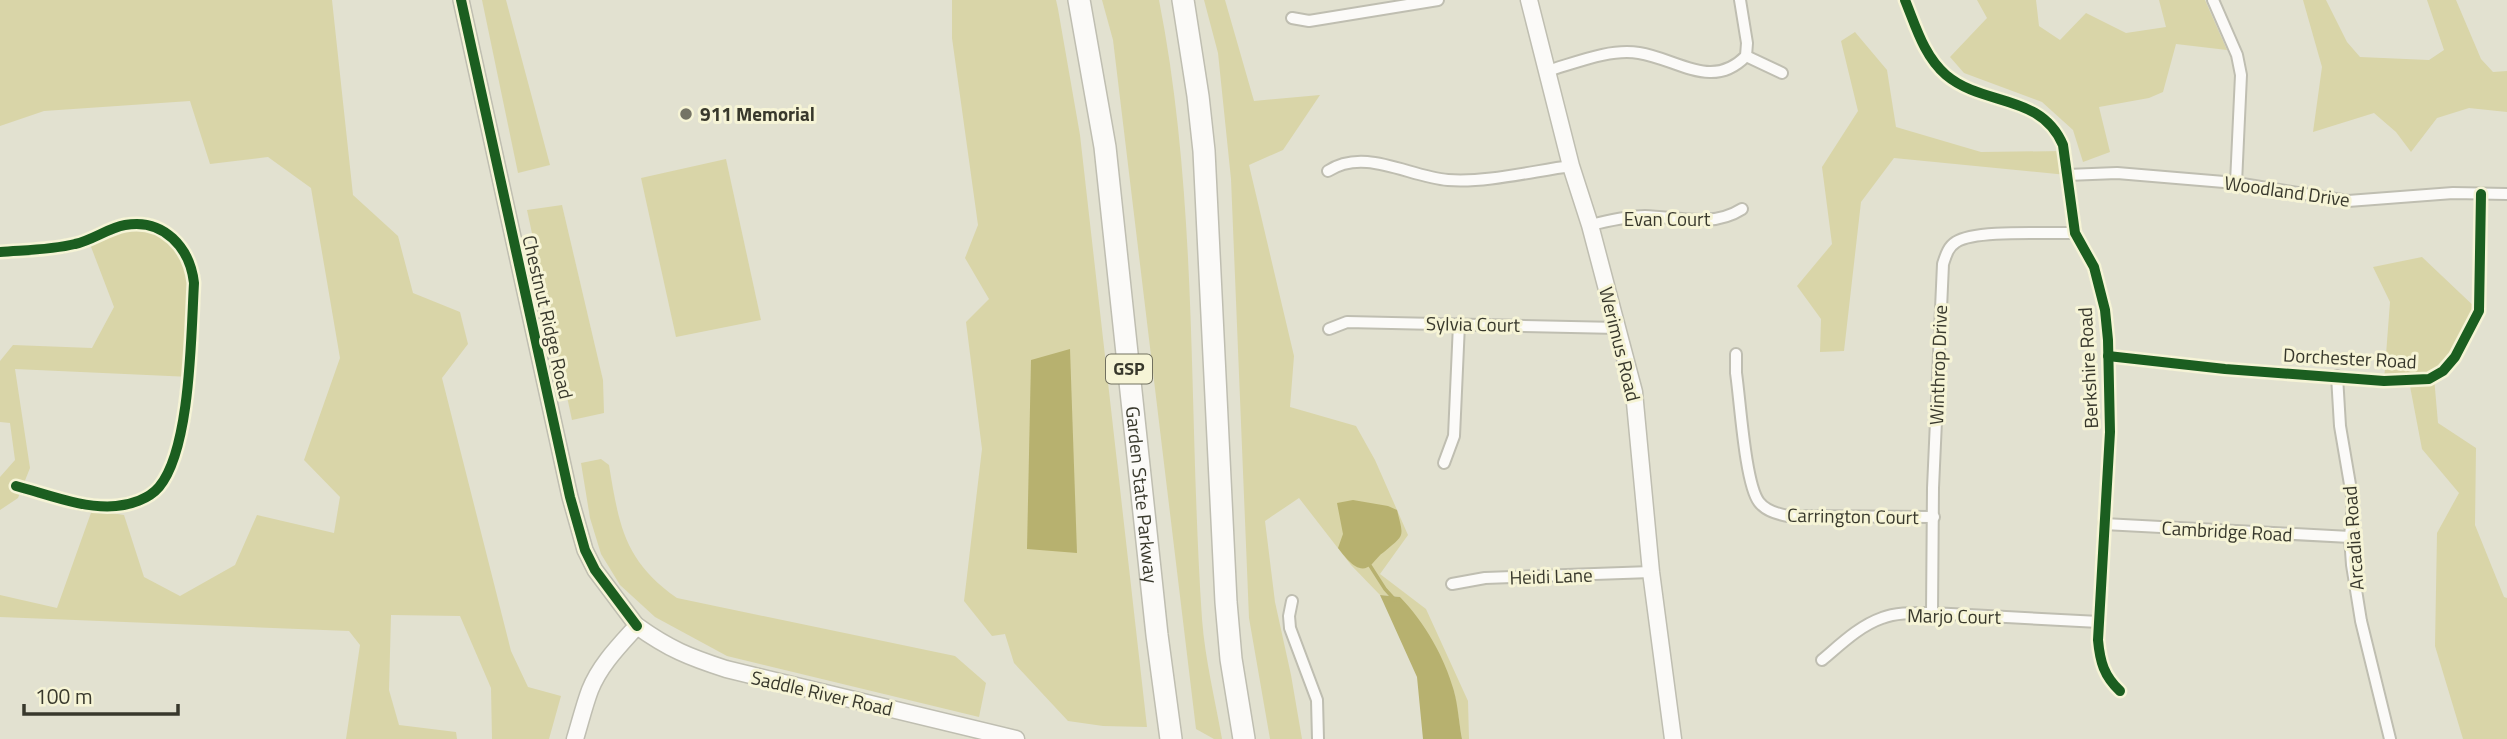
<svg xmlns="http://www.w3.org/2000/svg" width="2507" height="739" font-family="'Titillium Web',sans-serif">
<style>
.green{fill:#d9d5a8}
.water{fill:#b7b16f}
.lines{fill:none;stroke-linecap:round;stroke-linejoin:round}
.stream{stroke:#b7b16f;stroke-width:3.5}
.minor-casing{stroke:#bfbeb1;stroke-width:14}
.tertiary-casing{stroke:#bfbeb1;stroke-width:18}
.secondary-casing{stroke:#bfbeb1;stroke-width:19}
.motorway-casing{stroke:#bfbeb1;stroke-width:24}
.minor{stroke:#fbfaf8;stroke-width:10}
.tertiary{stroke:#fbfaf8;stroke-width:14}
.secondary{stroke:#fbfaf8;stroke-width:16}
.motorway{stroke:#fbfaf8;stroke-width:21}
.cycleway-casing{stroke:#f6f4d6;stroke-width:15}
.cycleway{stroke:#1b5e20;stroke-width:10}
.poi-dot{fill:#747365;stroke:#f6f4d6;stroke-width:2.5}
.labels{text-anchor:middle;stroke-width:6;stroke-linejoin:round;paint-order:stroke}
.shield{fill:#f6f4d6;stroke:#71705f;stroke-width:2}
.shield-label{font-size:18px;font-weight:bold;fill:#38382c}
.poi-label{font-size:19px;font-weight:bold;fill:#38382c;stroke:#f6f4d6;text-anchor:start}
.street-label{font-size:19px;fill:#38382c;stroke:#f6f4d6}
</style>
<rect width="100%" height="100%" fill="#e2e1d0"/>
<g class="green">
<path d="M0,0h332l21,195 45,41 15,57 47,19 8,32 -26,34 69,273 17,36 33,9 -12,43h-57l-1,-51 -31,-72 -69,-1 -2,75 10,35 57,7 1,7h-111l14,-94 -11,-14 -349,-14v-22l57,13 35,-98 32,5 20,62 36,19 55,-31 22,-50 77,18 6,-36 -36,-37 36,-102 -29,-170 -43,-31 -58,7 -20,-63 -146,10 -44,15z"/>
<path d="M482,0h24l44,165 -32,8z"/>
<path d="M952,0h104l2,9 22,126 67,592 -44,-1 -35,-5 -54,-58 -9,-29 -13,2 -28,-35 18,-152 -16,-127 23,-23 -24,-41 13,-33 -26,-187z"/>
<path d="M1102,0h57c40,203 29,413 43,619 3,40 13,80 20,120h-8l-18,-10 -83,-689z"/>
<path d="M1204,0h21l29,101 66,-6 -37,55 -34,15 45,191 -4,51 66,19 19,34 33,75 -28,39 46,35 42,92 1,38h-7l-8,-48 -54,-94 -20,-2 -29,-30 -52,-67 -34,23 10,81 16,73 11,64h-32l-21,-121 -18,-439 -13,-126z"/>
<path d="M1977,0h59l3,26 21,14 26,-27 40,20 40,-6 -7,-27h46l22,50 -51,-6 -13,48 -14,6 -50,9 11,45 -27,10 -10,-32 -31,-28 -78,-29 -14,-16 37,-39z"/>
<path d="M2303,0h23l21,42 13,15 69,3 15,-10 -17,-50h29l25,59 12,13 14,-1v41l-38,-4 -32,10 -26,34 -15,-20 -22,-19 -61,19 9,-65z"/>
<path d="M1855,32l32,38 9,57 85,25 83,-1 3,24 -173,-17 -33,44 -17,149 -24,1 1,-33 -24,-33 35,-42 -10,-77 36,-56 -17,-70z"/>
<path d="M726,159l35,161 -85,17 -35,-159z"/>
<path d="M562,205l41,175 1,33 -32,7 -45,-210z"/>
<path d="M150,227l40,29 1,121 -176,-8 15,99 -12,30 -18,12v-33l15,-17 -5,-37 -10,-1v-61l13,-16 79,3 22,-41 -26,-68z"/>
<path d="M2422,257l57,54 -6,15 -39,51 4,46 38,25 -1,77 29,72 3,1v141h-44l-28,-93 2,-113 22,-40 -37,-44 -13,-68h-25l6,-79 -17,-35z"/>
<path d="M601,459l8,6c10,60 15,96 68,133l278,58 31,27 -7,34 -252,-61 -72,-39 -35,-32 -19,-31 -11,-36 -9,-55z"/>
</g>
<g class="water">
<path d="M1070,349l7,204 -50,-4 4,-189z"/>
<path d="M1353,500l35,6 9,4c7,28 8,24 -13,42 -5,3 -8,8 -12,12 -13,13 -26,-6 -34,-16l5,-14 -6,-31z"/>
<path d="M1380,595l20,2c25,26 44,59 54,94 4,15 5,32 8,48h-39l-6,-62z"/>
</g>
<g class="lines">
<path class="stream" d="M1369,564l16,25 10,11"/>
<g class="minor-casing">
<g id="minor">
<path d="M1905,0c11,27 19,56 41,75 38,32 95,18 117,70l12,88 19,34 11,43 3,30 2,92 -12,208c2,22 6,36 22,51"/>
<path d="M2213,0l24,55 4,20 -5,108"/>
<path d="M1292,18l17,3 129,-21"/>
<path d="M1746,56l36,17"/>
<path d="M1547,71c28,-8 63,-23 92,-18 39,6 73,38 107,3l1,-13 -7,-43"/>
<path d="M1328,171c37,-24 81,6 120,9 38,3 85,-9 123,-14"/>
<path d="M2067,175l50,-2 119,10 112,18 105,-8 54,1"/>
<path d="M1590,225c18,-4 36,-9 55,-9 33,1 67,12 97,-7"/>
<path d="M0,252c25,-2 51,-2 75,-8 18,-4 33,-16 50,-19 39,-7 65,23 69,58 -3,50 -3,166 -35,204 -10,12 -29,18 -43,19 -33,3 -69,-12 -100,-20"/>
<path d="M1329,329l18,-7 271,6"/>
<path d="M1736,354v19c4,26 9,111 23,129 7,9 18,12 29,14l146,1"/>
<path d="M2108,356l117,13 159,12 45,-2 14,-8 12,-14 24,-46 2,-117"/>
<path d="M2337,376l3,50 13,76 -3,35 2,28 9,56 29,118"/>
<path d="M1444,463l10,-27 5,-112"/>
<path d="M2104,524l246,13"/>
<path d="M1452,584l33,-6 166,-6"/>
<path d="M1292,601l-3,15 1,12 27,72 1,39"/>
<path d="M1932,613l1,-125 10,-224c3,-9 5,-17 13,-22 19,-13 93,-8 119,-9"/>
<path d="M1822,660c18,-15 37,-34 60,-42 15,-6 34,-5 50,-5l167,9"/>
</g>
</g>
<g class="tertiary-casing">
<path id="tertiary" d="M461,0l109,497 15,53 10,20 42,56"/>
</g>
<g class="secondary-casing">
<g id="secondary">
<path d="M1529,0l42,166 19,59 44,167 17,180 22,167"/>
<path d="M575,739c5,-16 9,-33 15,-49 10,-25 29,-44 47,-64 32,23 52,31 89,43l290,70"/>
</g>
</g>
<g class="motorway-casing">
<g id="motorway">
<path id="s1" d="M1079,0l26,147 52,488 14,104"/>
<path d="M1183,0l15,96 6,55 22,451 5,57 13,80"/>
</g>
</g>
<use href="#minor" class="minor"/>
<use href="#tertiary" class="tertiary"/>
<use href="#secondary" class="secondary"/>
<use href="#motorway" class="motorway"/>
<g class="cycleway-casing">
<g id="cycleway">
<path d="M461,0l109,497 15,53 10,20 42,56"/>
<path d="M1905,0c11,27 19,56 41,75 38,32 95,18 117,70l12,88 19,34 11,43 3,30 2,92 -12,208c2,22 6,36 22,51"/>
<path d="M0,252c25,-2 51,-2 75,-8 18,-4 33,-16 50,-19 39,-7 65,23 69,58 -3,50 -3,166 -35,204 -10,12 -29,18 -43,19 -33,3 -69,-12 -100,-20"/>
<path d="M2108,356l117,13 159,12 45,-2 14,-8 12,-14 24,-46 2,-117"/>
</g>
</g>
<use href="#cycleway" class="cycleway"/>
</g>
<circle class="poi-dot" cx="686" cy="114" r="7"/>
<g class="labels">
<rect class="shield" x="1106" y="354.5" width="46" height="29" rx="5"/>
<g class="shield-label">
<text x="1129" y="375">GSP</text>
</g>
<g class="poi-label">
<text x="700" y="121">911 Memorial</text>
</g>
<g class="street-label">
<text transform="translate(2287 191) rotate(8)" y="7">Woodland Drive</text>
<text x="1667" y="226">Evan Court</text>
<text transform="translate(548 317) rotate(77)" y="7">Chestnut Ridge Road</text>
<text transform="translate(1473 324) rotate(1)" y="7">Sylvia Court</text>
<text transform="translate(1620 344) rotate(76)" y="7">Werimus Road</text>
<text transform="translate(2350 358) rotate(3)" y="7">Dorchester Road</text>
<text transform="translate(1938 365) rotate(-88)" y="7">Winthrop Drive</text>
<text transform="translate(2088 368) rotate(-93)" y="7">Berkshire Road</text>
<text dy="7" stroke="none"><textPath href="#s1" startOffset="499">Garden State Parkway</textPath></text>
<text transform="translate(1853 516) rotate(1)" y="7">Carrington Court</text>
<text transform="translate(2227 531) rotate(3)" y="7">Cambridge Road</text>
<text transform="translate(2353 538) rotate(-94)" y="7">Arcadia Road</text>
<text transform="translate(1551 576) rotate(-2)" y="7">Heidi Lane</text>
<text transform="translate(1954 616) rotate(1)" y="7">Marjo Court</text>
<text transform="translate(822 693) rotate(13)" y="7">Saddle River Road</text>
</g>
</g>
<path d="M24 704v10h154v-10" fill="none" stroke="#38382c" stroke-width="3.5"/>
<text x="35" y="704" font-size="21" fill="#38382c" stroke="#f6f4d6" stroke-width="5" paint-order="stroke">100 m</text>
</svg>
